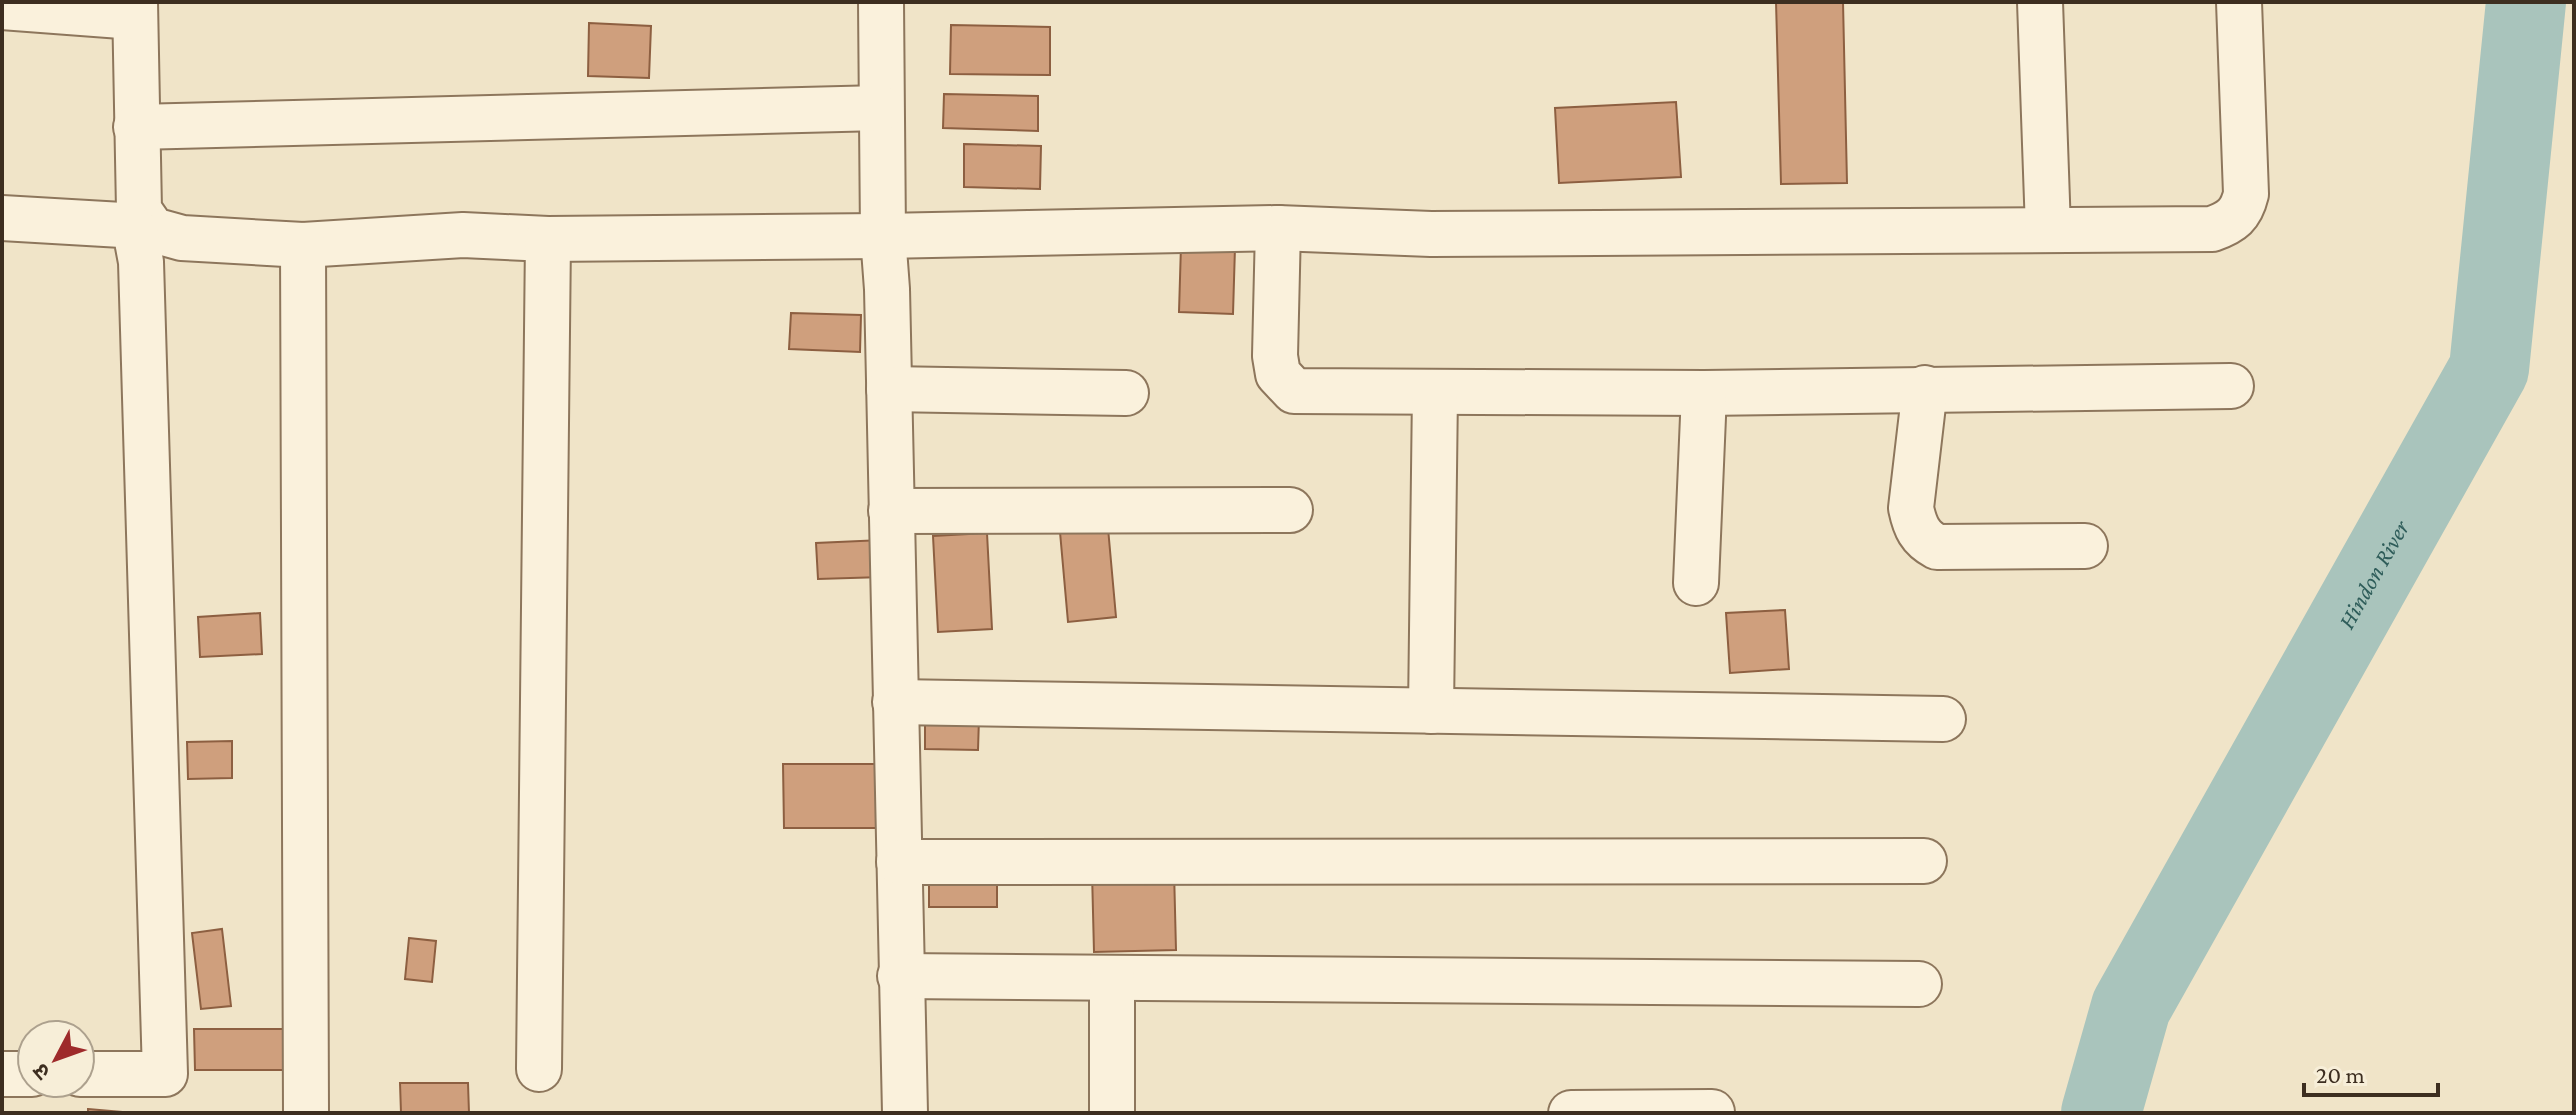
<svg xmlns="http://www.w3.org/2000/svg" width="2576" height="1115" font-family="'Crimson Pro','Noto Sans Devanagari',serif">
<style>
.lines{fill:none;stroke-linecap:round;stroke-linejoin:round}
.river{stroke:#a9c4bc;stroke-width:80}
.building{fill:#cf9f7d;stroke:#8d5f41;stroke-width:2}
.minor-casing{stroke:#8d765c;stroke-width:48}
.minor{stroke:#faf1dc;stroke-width:44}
.labels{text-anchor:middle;stroke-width:6;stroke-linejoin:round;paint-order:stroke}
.water-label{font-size:24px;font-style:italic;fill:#2f5d5a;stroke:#f7eed8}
</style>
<rect width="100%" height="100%" fill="#f0e4c8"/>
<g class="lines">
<path class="river" id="s1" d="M2101,1113l30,-106 358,-638 37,-367"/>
</g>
<g class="building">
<path d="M1776,2h67l4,181 -66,1z"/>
<path d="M589,23l62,3 -2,52 -61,-2z"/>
<path d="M951,25l99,2v48l-100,-1z"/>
<path d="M944,94l94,2v35l-95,-3z"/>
<path d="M1676,102l5,75 -122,6 -4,-75z"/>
<path d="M964,144l77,2 -1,43 -76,-2z"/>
<path d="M1181,245l54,2 -2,67 -54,-2z"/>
<path d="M791,313l70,2 -1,37 -71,-3z"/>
<path d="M1108,528l8,89 -48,5 -8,-90z"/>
<path d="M987,533l5,96 -54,3 -5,-96z"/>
<path d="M882,540l1,37 -65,2 -2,-36z"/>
<path d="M1785,610l4,59 -59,4 -4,-60z"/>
<path d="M260,613l2,41 -62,3 -2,-40z"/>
<path d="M925,717l54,1 -1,32 -53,-1z"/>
<path d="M232,741v37l-44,1 -1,-37z"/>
<path d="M783,764h102l1,64h-102z"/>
<path d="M997,865v42h-68v-41z"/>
<path d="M1174,870l2,80 -82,2 -2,-80z"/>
<path d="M222,929l9,77 -30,3 -9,-76z"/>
<path d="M409,938l27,3 -4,41 -27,-3z"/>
<path d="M194,1029h92v41h-91z"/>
<path d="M400,1083h68l1,30h-68z"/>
<path d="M88,1109l46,4h-46z"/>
</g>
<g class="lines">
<g class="minor-casing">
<g id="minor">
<path d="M135,2l4,208 14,20 29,8 121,7 160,-10 85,4 335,-3 395,-8 153,6 781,-5c20,-7 29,-14 34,-35l-7,-192"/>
<path d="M881,2l2,234 4,53 18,824"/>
<path d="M2040,2l8,227"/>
<path d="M2,7l133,10"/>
<path d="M136,127l745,-19"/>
<path d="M2,218l120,7 13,5 6,32 24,812h-85"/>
<path d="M1278,228l-3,128 3,18 16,17 410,2 527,-7"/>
<path d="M303,245l3,868"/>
<path d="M1925,388l-14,120c4,19 9,30 26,39l148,-1"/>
<path d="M889,389l237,4"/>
<path d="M891,511l399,-1"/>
<path d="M1696,583l8,-190"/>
<path d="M895,702l1048,17"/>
<path d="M1431,711l4,-319"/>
<path d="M899,862l1025,-1"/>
<path d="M900,976l1019,8"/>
<path d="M1112,978v135"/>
<path d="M539,1069l9,-830"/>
<path d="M2,1074h30"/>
<path d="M1571,1113l141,-1"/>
</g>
</g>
<use href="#minor" class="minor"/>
</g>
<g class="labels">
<g class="water-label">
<text dy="8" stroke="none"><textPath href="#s1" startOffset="606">Hindon River</textPath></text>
</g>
</g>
<rect width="2576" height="1115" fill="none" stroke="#3d2e20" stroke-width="8"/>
<g transform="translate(56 1059) rotate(229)"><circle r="38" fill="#f7eed8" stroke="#ada18e" stroke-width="2"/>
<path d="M0-6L14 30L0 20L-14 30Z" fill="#9e2a2b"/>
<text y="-12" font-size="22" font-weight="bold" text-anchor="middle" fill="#3d2e20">उ</text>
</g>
<path d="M2304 1083v12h134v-12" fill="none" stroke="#3d2e20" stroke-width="4"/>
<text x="2316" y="1083" font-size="24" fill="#3d2e20" stroke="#f7eed8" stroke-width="6" paint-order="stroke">20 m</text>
</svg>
